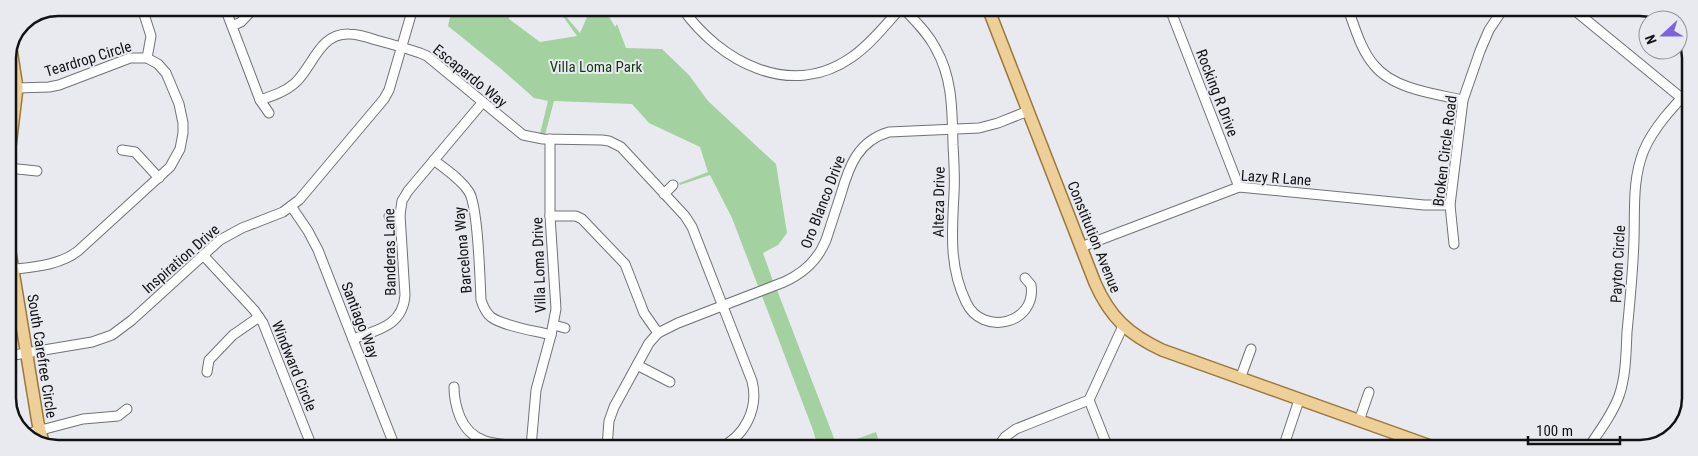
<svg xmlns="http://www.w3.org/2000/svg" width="1698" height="456" font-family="'Roboto Condensed',sans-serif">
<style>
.green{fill:#a4d1a0}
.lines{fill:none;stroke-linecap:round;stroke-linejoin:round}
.minor-casing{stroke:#717277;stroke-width:11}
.major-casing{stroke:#99783c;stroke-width:14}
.minor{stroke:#fff;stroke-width:9}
.major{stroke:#edcf97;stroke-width:11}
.labels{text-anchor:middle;stroke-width:4;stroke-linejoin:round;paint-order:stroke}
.street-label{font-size:15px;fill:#121214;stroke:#e9eaf0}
.park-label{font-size:15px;fill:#123910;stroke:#e9eaf0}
.rim{fill:none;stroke:#121214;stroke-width:2.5}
</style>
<rect width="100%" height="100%" fill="#e9eaf0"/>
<g class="green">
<path d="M452,8h58l-1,11 31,23 37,-6 -20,-28h2l21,25 11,-25h13l11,19 2,-3 9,24 36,1 27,26 19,26 68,63 11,69 -9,12 -15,8 10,28 -15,5 -26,-68 -22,-43 -30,10 -1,-2 29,-11 -8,-25 -51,-24 -17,-19 -78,-3 -9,34 -5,-1 8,-33 -14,-3 -34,-30 -52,-42z"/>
<path d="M777,290l60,156 39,-14 5,16h-18l-4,-3 -10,3h-31l-5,-18 -51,-134z"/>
</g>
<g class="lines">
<g class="minor-casing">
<g id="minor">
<path d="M142,8l9,28 -4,22"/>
<path d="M225,8l35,92 9,13"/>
<path d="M682,8c38,54 109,92 170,49 19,-13 33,-32 49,-49"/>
<path d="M903,8c12,13 25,25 33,41 17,30 16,63 17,96 1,16 2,33 1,49 -2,38 -5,73 12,108 16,35 71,22 65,-17l-6,-7"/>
<path d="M1170,9l69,178"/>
<path d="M1348,9c7,19 13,41 26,56 19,24 61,29 89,35"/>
<path d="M1573,9l117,96"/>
<path d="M232,26l9,-4 13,-14"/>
<path d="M260,100c12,-4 25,-8 35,-17 18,-16 24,-50 54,-49 9,0 18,3 27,6 15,4 29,8 44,13l7,3 96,79 20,4 59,1 7,1 12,6 64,69 7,11 60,154c7,27 -7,56 -33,67"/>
<path d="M122,150l13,2 24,26"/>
<path d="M434,160c12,10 27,19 35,32 9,14 11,87 12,108 2,6 5,13 10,17 12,9 45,14 60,18"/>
<path d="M8,168l29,3"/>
<path d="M664,194l9,-9"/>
<path d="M291,206l17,25 10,19 77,197"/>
<path d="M389,216l11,-1"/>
<path d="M550,216h26l6,3 43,45 19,49 14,20"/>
<path d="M1454,244l-4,-39 13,-105 17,-49 9,-21 14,-21"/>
<path d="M1081,247l158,-60 185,18h26"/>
<path d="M203,255l51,55 9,13 49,124"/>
<path d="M8,270c23,-3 51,-4 70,-19l92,-84 10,-18 3,-16v-10l-4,-19 -10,-24 -3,-7 -8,-9 -11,-6h-17l-71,27 -10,2 -32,1"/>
<path d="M554,325l11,3"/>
<path d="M353,339c24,-9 50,-13 52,-44l-5,-80 2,-14 6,-10 74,-88"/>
<path d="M8,356l84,-14 20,-7 20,-15 88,-80 22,-12 41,-16 16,-12 85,-101 5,-9 24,-82"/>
<path d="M637,365l33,17"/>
<path d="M207,372l2,-12 24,-25 26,-18"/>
<path d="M1240,379l11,-30"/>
<path d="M454,387c0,11 2,20 6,30 13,31 43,27 71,29"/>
<path d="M1089,400l19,48"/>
<path d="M1359,421l10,-29"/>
<path d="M26,434l57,-15 35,-3 9,-7"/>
<path d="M531,447l5,-57 15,-55 5,-26 -6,-93v-77"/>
<path d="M607,447l2,-26 5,-14 35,-64 9,-10 20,-10 106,-41c20,-9 34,-22 42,-42 5,-15 10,-31 15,-46 8,-28 17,-53 48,-62l90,-4 19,-5 30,-12"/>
<path d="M997,448l8,-11 11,-8 73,-29 34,-74"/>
<path d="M1283,448l16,-48"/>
<path d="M1588,448c11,-16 24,-33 31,-52 7,-20 7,-43 8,-64 3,-31 6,-61 7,-92 1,-30 -2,-61 10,-90 10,-23 29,-43 46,-61"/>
</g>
</g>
<g class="major-casing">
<g id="major">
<path d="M988,8l107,275c15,34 33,51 67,67l274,98"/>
<path d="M8,163l9,-75 -6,-39"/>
<path d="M8,240l30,183 6,23"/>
</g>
</g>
<use href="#minor" class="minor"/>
<use href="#major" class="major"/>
</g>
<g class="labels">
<g class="street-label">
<text transform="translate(88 59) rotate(-17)" y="5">Teardrop Circle</text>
<text transform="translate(470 76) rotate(39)" y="5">Escapardo Way</text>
<text transform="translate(1217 93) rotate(69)" y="5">Rocking R Drive</text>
<text transform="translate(1445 151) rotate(-83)" y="5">Broken Circle Road</text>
<text transform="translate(1276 178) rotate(4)" y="5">Lazy R Lane</text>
<text transform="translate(823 202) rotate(-69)" y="5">Oro Blanco Drive</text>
<text transform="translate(939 202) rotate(-89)" y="5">Alteza Drive</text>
<text transform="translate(1094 237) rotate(68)" y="5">Constitution Avenue</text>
<text transform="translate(463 250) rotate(-95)" y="5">Barcelona Way</text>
<text transform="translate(390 252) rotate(-91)" y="5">Banderas Lane</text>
<text transform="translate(181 259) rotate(-41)" y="5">Inspiration Drive</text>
<text transform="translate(1618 264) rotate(-87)" y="5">Payton Circle</text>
<text transform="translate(539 265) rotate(-92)" y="5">Villa Loma Drive</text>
<text transform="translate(360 320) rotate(69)" y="5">Santiago Way</text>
<text transform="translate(42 356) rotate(81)" y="5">South Carefree Circle</text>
<text transform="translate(294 366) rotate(68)" y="5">Windward Circle</text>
</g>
<g class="park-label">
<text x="596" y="72">Villa Loma Park</text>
</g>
</g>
<path d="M0 0H1698V456H0ZM58 16H1640A42 42 0 0 1 1682 58V398A42 42 0 0 1 1640 440H58A42 42 0 0 1 16 398V58A42 42 0 0 1 58 16Z" fill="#e9eaf0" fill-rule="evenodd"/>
<path class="rim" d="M58 16H1640A42 42 0 0 1 1682 58V398A42 42 0 0 1 1640 440H58A42 42 0 0 1 16 398V58A42 42 0 0 1 58 16Z"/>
<g transform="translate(1663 35) rotate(249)"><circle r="24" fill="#e9eaf0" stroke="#939498"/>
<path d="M0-4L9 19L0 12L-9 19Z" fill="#7d64df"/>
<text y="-8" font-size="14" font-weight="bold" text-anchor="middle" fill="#121214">N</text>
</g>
<path d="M1528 436v8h92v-8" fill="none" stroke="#121214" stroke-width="2.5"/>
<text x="1536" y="436" font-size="15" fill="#121214" stroke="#e9eaf0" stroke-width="4" paint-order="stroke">100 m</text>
</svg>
